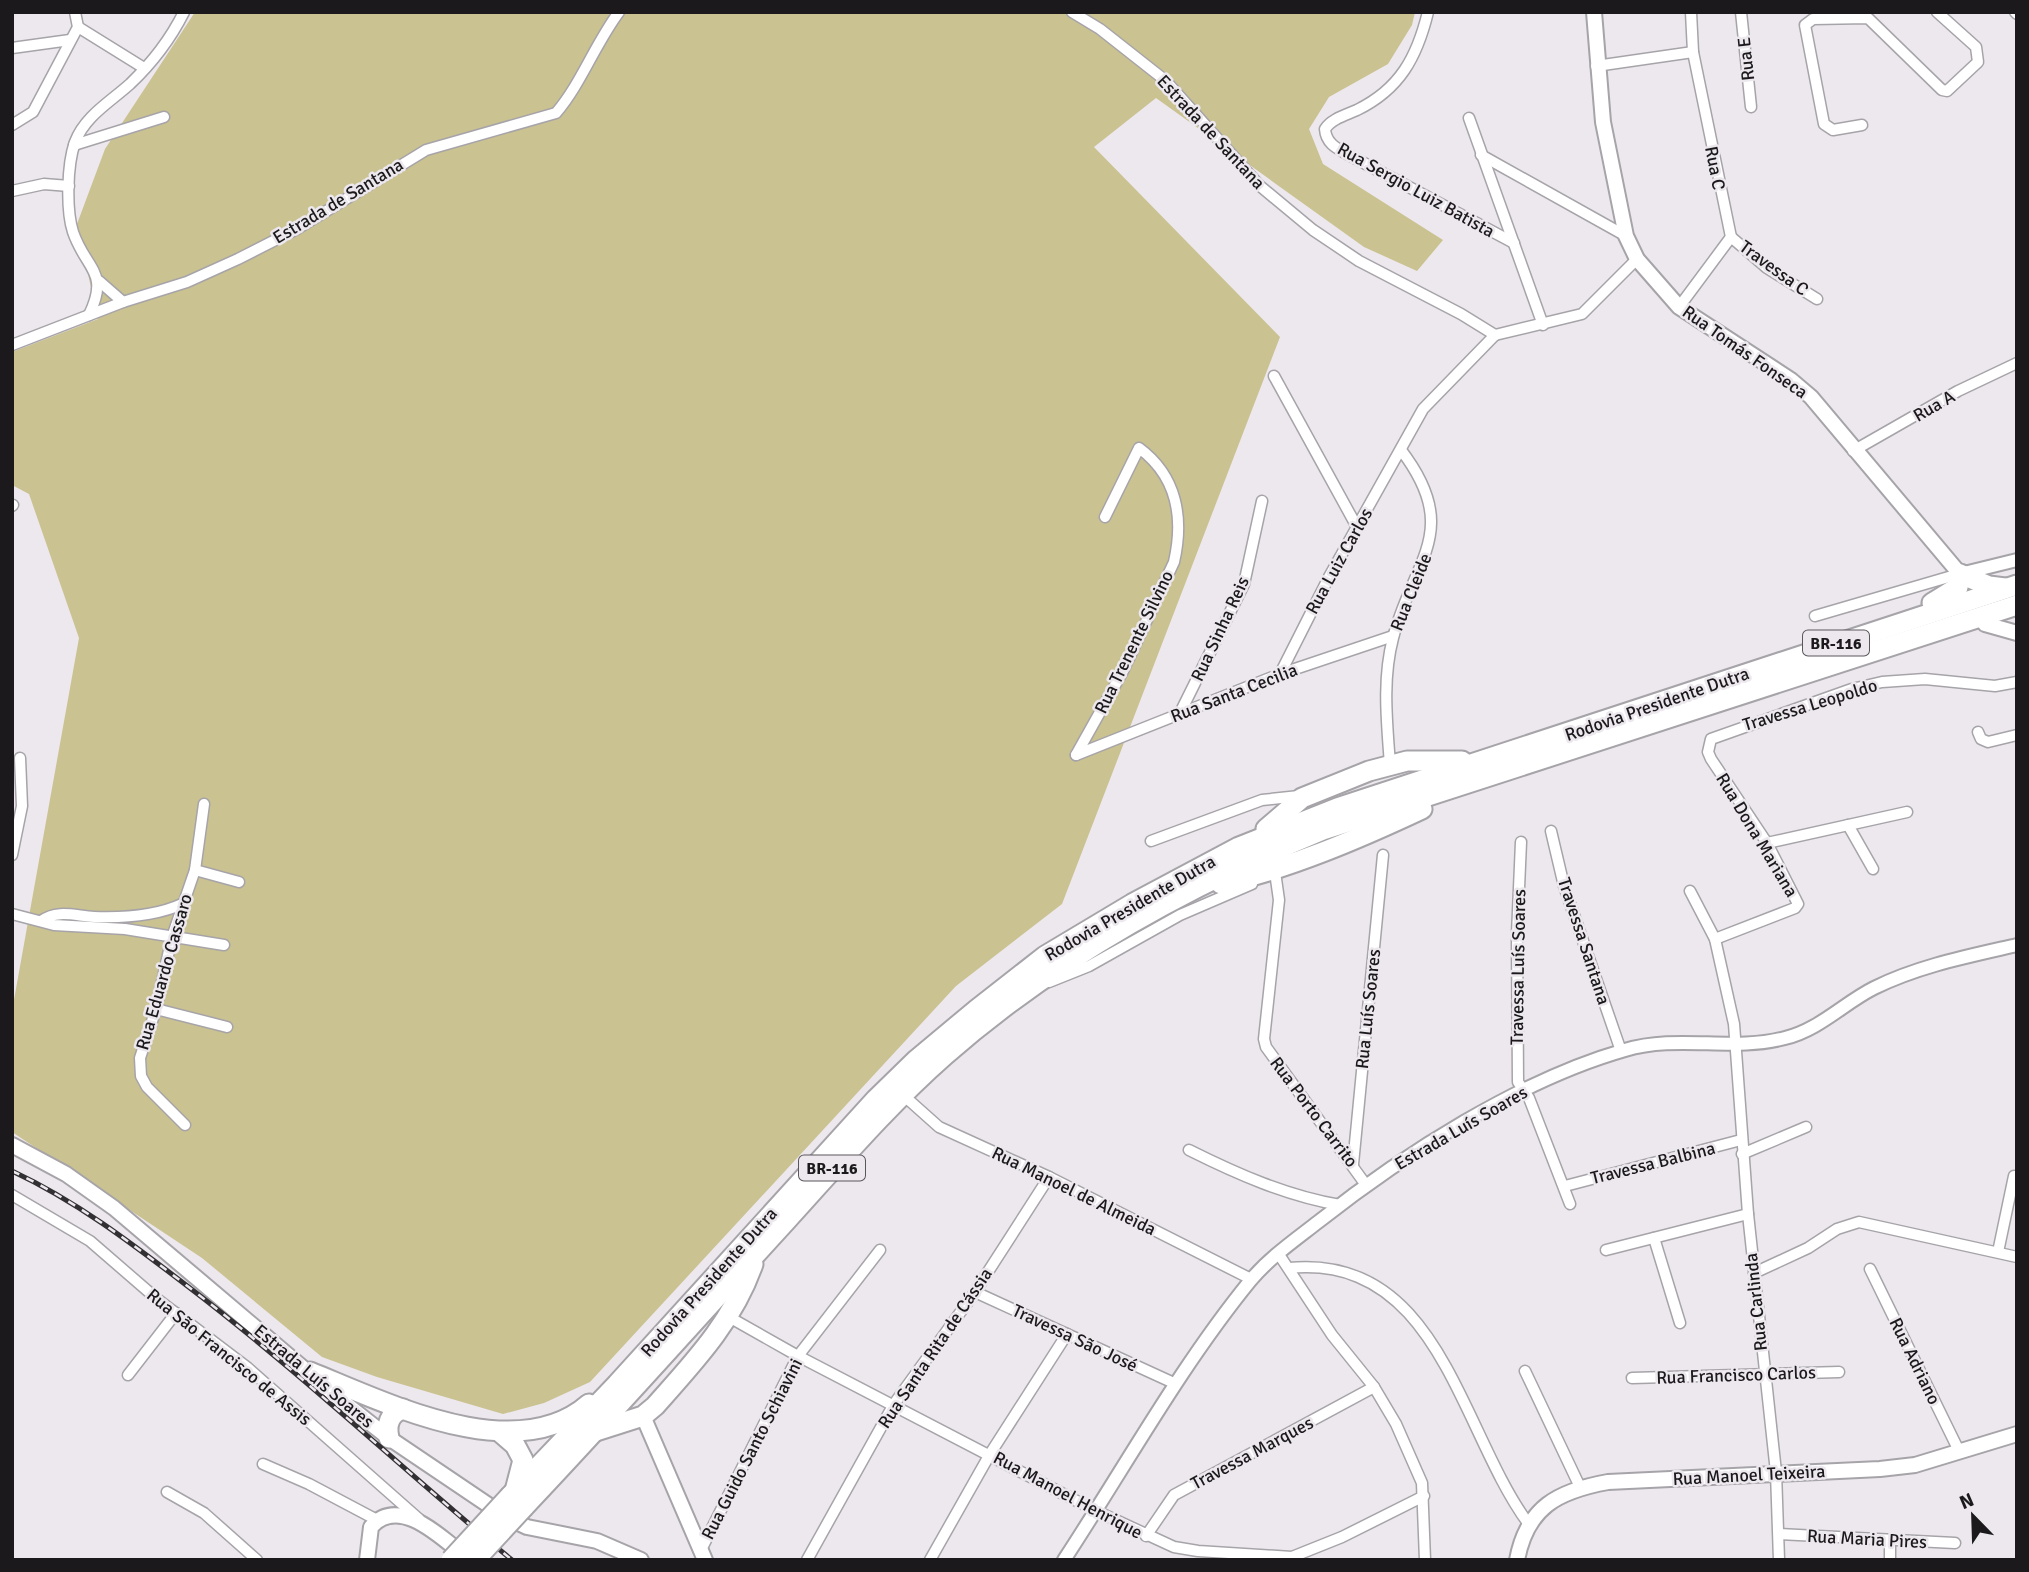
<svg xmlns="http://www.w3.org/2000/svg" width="2029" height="1572" font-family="Signika,sans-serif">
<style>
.green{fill:#cac290}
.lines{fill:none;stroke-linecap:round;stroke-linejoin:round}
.minor-casing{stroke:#a7a4a9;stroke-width:13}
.tertiary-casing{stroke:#a7a4a9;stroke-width:16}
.secondary-casing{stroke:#a7a4a9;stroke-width:18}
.motorway-casing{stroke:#a7a4a9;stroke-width:23}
.minor{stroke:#fff;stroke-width:10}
.tertiary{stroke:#fff;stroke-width:12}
.secondary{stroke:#fff;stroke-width:14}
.motorway{stroke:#fff;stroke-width:19}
.rail-casing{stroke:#333033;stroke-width:5}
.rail{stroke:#ece8ee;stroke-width:2.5;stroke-dasharray:8;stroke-linecap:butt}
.motorway-bridge-casing{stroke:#a7a4a9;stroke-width:23;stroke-linecap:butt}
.motorway-bridge{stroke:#fff;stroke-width:19}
.labels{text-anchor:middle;stroke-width:5;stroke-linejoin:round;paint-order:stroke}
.shield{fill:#ece8ee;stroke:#5a575a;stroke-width:2}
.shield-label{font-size:16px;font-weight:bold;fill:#1b191b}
.street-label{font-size:18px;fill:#1b191b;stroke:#ece8ee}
</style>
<rect width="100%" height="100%" fill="#ece8ee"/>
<path class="green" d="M195,12h1220l-3,13 -24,39 -59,33 -20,32 14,35 120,76 -26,31 -53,-24 -208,-149 -62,49 186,190 -218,567 -106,82 -366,396 -46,21 -41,11 -126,-37 -55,-20 -120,-99 -190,-126v-121l67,-373 -50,-144 -17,-9v-133l86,-33 -21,-95 28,-75z"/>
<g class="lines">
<g class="minor-casing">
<g id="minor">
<path d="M1072,12l28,17 66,52 94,105 53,44 46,31 102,53 34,21"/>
<path d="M1428,12c-11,45 -28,77 -71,98 -11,5 -26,9 -32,19 1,14 11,19 22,25l167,89"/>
<path d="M1741,12l10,95"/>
<path d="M2015,12l2,2"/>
<path d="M78,27l66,41"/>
<path d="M12,48l58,-8"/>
<path d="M1596,66l97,-14"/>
<path d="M1469,118l74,207"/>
<path d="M12,125l21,-13 45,-85 -3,-15"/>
<path d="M1862,125l-29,5 -9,-6 -19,-99 8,-6 55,-1 74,72 5,1 31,-29 -2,-15 -39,-35"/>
<path d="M74,145l90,-28"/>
<path d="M1481,155l145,81"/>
<path d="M12,191l32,-7 25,2"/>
<path d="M1731,237l36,31 50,31"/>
<path d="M99,281l24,21"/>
<path d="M1679,307l52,-70 -38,-185 -2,-40"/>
<path d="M89,315c21,-44 -3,-45 -16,-83 -7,-22 -6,-67 2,-90 10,-26 35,-40 55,-58 21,-20 41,-46 54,-72"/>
<path d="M1495,335l87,-21 55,-55"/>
<path d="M12,345l111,-43 64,-20 51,-23 59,-30 129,-79 130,-37c25,-29 39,-69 63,-101"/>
<path d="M1274,376l83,151"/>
<path d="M1853,451l105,-60 59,-28"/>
<path d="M12,506l1,-1"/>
<path d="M1815,616l144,-42"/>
<path d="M1280,674l49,-97 94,-168 72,-74"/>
<path d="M1180,713l64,-129 18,-83"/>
<path d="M1978,732l3,7 7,3 29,-7"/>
<path d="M1076,755l47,-84 51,-109c10,-44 3,-86 -35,-114l-34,69"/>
<path d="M1076,755l204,-81 113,-38"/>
<path d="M1390,765c-3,-43 -8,-85 3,-127 20,-78 70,-107 8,-188"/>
<path d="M1848,825l25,44"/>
<path d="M1551,831l13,55 57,165"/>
<path d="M1151,841l111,-41 37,-4"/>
<path d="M1521,842l-4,92 1,148 11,16 41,106"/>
<path d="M1767,843l140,-31"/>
<path d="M12,855l10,-49 -2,-48"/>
<path d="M195,870l44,12"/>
<path d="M1275,872l4,28 -15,139 2,8 100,138"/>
<path d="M1690,891l25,48 19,85 14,190 28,258 3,88"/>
<path d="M12,914l42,11 71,4 99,16"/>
<path d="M41,921c17,-12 34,-5 53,-4 29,1 62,-1 88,-13"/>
<path d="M1715,939l80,-31 3,-4 -31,-61 -56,-84 -3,-7 3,-13 141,-50 30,-7 43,-3 70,7 22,-4"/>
<path d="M1049,982l40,-16 91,-51 72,-31"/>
<path d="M156,1009l71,18"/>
<path d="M902,1094l37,33 110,50 202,102"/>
<path d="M185,1125l-38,-38 -6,-11 -1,-18 16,-49 16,-72 23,-67 9,-66"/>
<path d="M1189,1150c48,24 98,46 151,55"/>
<path d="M1742,1154l64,-27"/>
<path d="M1353,1164l30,-309"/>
<path d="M1565,1186l176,-46"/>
<path d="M12,1195l78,46 67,58 91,69 171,151"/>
<path d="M1654,1238l26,85"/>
<path d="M1606,1250l142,-36"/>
<path d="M1998,1252l16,-76"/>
<path d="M1278,1253l54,82 42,52 22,37 26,59 3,77"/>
<path d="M1289,1268c150,-15 171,163 239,255"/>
<path d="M1870,1269l90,184"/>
<path d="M1754,1273l54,-25 29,-19 22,-7 158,35"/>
<path d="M975,1292l201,92"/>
<path d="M729,1317l69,39 298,155 78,36 24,4 94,6 50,-20 82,-41"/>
<path d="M1525,1371l55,116"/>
<path d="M128,1375l48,-62"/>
<path d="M1632,1378l207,-6"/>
<path d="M263,1464l46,20 68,36"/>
<path d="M167,1492l37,21 53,47"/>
<path d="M1779,1534l176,9"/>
<path d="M1146,1536l28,-41 200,-108"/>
<path d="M701,1550l97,-194 82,-106"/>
<path d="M807,1560l87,-156 81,-112 74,-115"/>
<path d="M930,1560l60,-106 77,-120"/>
<path d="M1890,1560v-19"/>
</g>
</g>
<g class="tertiary-casing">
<g id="tertiary">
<path d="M1960,574l57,-14"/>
<path d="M1064,1560c61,-93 116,-193 186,-279 19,-23 45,-41 68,-59 86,-68 202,-142 307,-172 53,-16 107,2 160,-12 34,-8 59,-35 89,-50 44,-22 95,-32 143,-43"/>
</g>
</g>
<g class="secondary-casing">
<g id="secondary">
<path d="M1594,12l9,110 23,114 11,23 42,48 112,73 20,17 149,177"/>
<path d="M1985,624l32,9"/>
<path d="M12,1145l54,29 48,34 228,193 47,37 117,79 21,10 70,14 44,19"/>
<path d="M643,1416l62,144"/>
<path d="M367,1560l4,-33c28,-33 72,12 95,30"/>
<path d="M1517,1560c10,-53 41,-69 91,-78l272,-13 35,-4 102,-31"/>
</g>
</g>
<g class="motorway-casing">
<g id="motorway">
<path d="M1932,603l26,-16 2,-13 29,12 16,2"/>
<path d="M1266,829l36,-31 67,-27 38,-10h55"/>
<path d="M1221,884c69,-16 137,-45 201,-75"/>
<path d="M310,1372c77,31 206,96 279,32"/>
<path d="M596,1431l47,-15 12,-10c40,-45 78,-85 98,-142"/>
<path d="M500,1432l15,13 8,15 -7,27"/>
<path d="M389,1438c-3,-13 0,-25 14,-29"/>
<path d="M510,1496l107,-112 259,-285 40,-39 60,-50 69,-54 87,-52 107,-57 98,-39 680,-223"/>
<path d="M524,1507c89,-94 175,-191 263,-287 51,-56 100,-114 158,-165 111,-97 242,-169 378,-225l694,-225"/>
</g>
</g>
<use href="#minor" class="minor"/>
<use href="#tertiary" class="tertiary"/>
<use href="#secondary" class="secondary"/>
<use href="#motorway" class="motorway"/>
<g class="rail-casing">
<path id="rail" d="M12,1171c64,30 118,71 174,114 113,86 216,184 326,275"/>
</g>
<use href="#rail" class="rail"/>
<g class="motorway-bridge-casing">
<g id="motorway-bridge">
<path d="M451,1560l59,-64"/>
<path d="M475,1560l49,-53"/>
</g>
</g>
<use href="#motorway-bridge" class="motorway-bridge"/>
</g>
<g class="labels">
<g class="shield">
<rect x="1803" y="630.5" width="66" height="25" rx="5"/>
<rect x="799" y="1155.5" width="66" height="25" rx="5"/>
</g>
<g class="shield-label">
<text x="1836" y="649">BR-116</text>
<text x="832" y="1174">BR-116</text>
</g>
<g class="street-label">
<text transform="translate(1746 59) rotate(-96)" y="6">Rua E</text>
<text transform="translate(1211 132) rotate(47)" y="6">Estrada de Santana</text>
<text transform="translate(1715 168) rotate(79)" y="6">Rua C</text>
<text transform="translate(1416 190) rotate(29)" y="6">Rua Sergio Luiz Batista</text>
<text transform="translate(338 201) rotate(-31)" y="6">Estrada de Santana</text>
<text transform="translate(1774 268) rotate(36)" y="6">Travessa C</text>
<text transform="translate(1745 352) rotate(35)" y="6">Rua Tomás Fonseca</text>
<text transform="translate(1934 406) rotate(-30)" y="6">Rua A</text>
<text transform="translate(1339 561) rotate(-61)" y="6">Rua Luiz Carlos</text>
<text transform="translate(1411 592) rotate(-68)" y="6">Rua Cleide</text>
<text transform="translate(1220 629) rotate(-65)" y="6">Rua Sinha Reis</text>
<text transform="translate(1134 642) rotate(-64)" y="6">Rua Trenente Silvino</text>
<text transform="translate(1234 693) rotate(-21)" y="6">Rua Santa Cecilia</text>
<text transform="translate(1657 704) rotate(-19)" y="6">Rodovia Presidente Dutra</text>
<text transform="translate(1810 705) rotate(-17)" y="6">Travessa Leopoldo</text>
<text transform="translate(1757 835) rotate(59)" y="6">Rua Dona Mariana</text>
<text transform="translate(1130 908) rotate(-30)" y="6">Rodovia Presidente Dutra</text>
<text transform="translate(1584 941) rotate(72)" y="6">Travessa Santana</text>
<text transform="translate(1518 967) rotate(-89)" y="6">Travessa Luís Soares</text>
<text transform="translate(164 972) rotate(-74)" y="6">Rua Eduardo Cassaro</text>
<text transform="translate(1368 1009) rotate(-84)" y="6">Rua Luís Soares</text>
<text transform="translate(1314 1112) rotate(53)" y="6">Rua Porto Carrito</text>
<text transform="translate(1461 1128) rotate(-30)" y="6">Estrada Luís Soares</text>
<text transform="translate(1653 1163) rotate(-14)" y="6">Travessa Balbina</text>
<text transform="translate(1074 1191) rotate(26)" y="6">Rua Manoel de Almeida</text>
<text transform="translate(709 1282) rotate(-48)" y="6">Rodovia Presidente Dutra</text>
<text transform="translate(1756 1302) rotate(-96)" y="6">Rua Carlinda</text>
<text transform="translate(1075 1338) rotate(25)" y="6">Travessa São José</text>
<text transform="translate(935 1348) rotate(-56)" y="6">Rua Santa Rita de Cássia</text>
<text transform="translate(229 1357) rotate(39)" y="6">Rua São Francisco de Assis</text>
<text transform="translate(1915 1361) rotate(64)" y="6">Rua Adriano</text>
<text transform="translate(1736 1375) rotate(-2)" y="6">Rua Francisco Carlos</text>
<text transform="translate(314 1376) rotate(40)" y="6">Estrada Luís Soares</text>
<text transform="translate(752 1449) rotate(-63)" y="6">Rua Guido Santo Schiavini</text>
<text transform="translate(1252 1453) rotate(-28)" y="6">Travessa Marques</text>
<text transform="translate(1749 1475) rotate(-3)" y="6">Rua Manoel Teixeira</text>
<text transform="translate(1068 1495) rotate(28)" y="6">Rua Manoel Henrique</text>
<text transform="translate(1867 1539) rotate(3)" y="6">Rua Maria Pires</text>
</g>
</g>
<rect width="2029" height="1572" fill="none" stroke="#1b191b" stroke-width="28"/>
<g transform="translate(1973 1516) rotate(337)" stroke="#ece8ee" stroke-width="5" paint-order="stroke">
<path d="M0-5L12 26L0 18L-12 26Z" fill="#1b191b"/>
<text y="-10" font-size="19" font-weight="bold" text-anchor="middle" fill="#1b191b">N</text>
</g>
</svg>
